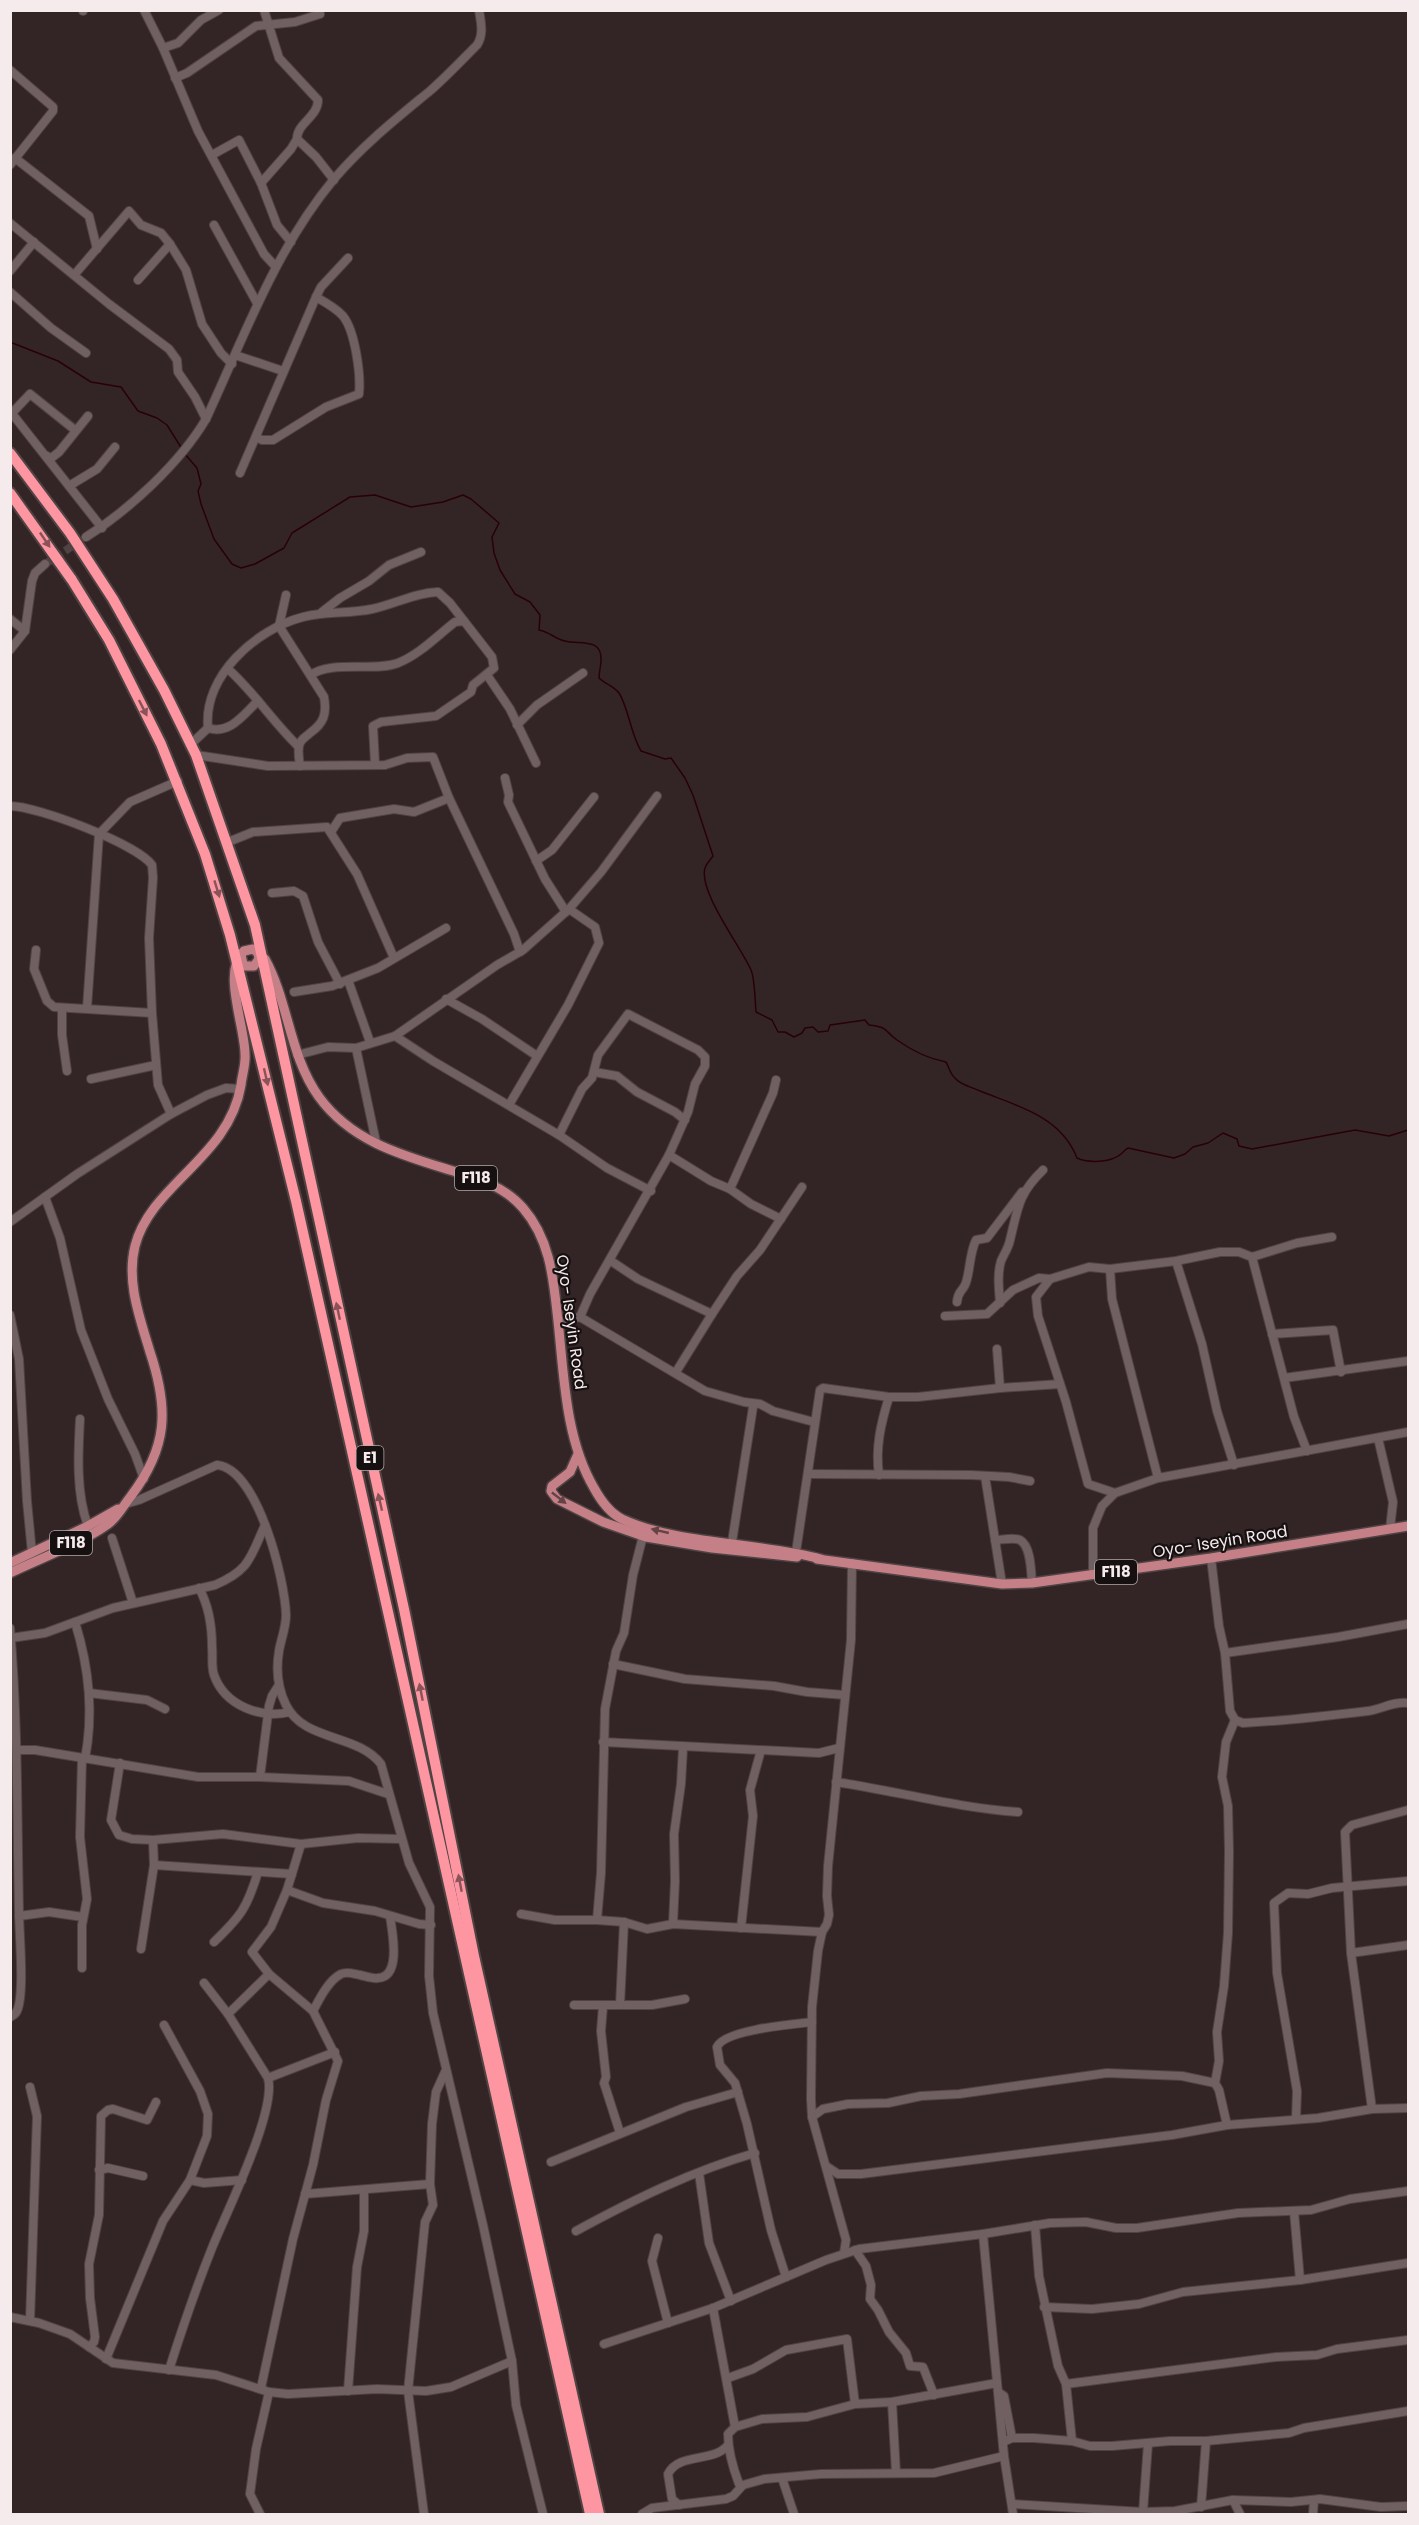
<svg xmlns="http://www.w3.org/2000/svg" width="1419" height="2525" font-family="Poppins,sans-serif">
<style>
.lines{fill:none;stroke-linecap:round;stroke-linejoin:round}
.stream{stroke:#290006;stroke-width:1.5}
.minor-tunnel{stroke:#504344;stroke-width:8;stroke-dasharray:8 4;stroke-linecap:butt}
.minor-casing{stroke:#504344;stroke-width:10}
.major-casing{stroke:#504344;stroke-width:12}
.highway-casing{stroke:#504344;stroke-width:14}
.minor{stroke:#716061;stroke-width:8}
.major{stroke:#c58087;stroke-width:9}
.highway{stroke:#fd96a1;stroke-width:10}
.oneway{fill:#8a5359}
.oneway2{fill:#654246}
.labels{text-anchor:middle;stroke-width:4.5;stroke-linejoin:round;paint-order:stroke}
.shield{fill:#171011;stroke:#b3a9aa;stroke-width:1.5}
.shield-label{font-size:15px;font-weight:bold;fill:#f6ebec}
.street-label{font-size:16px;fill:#f6ebec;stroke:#171011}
</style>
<rect width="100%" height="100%" fill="#332526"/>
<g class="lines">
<g class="stream">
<path d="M10,342l48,19 33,21 30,5 17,24 19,7 10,7 15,24"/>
<path d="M184,453l13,15 4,16 -3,7 3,13 13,35 18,25 9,4 14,-4 29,-16 8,-15 58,-36 25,-2 36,12 32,-5 20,-7 8,4 28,24 -7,14 2,16 6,17 15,24 15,8 10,13 -1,15c11,2 16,9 26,11 13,4 37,-4 36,19 0,6 -2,12 -2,18 6,6 15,8 20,15 10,16 11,39 22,58l24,8 6,-1 14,20 8,17 20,61c-2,3 -7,8 -8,12 -7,23 36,79 46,102 4,9 4,31 5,42l16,8 6,12h7l9,5 8,-4 3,-5 8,-1 5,5 10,-1 2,-6 35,-5 4,5c20,2 15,6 28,15 14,10 33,19 49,22 3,5 4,12 9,16 5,7 17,9 25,13 37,15 81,25 97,67 10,5 34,5 44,-4 3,-2 4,-5 7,-6l46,10 11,-4 8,-7 15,-4 15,-10 14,6 2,7 13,3 103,-19 34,6 19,-6"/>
</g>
<path class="minor-tunnel" d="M45,564l41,-27"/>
<g class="minor-casing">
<g id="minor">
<path d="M83,10v1"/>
<path d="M144,10l19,38 35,83 66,123 11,12"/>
<path d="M264,10l15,48 39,42c0,17 -21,23 -21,39l19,18 18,23"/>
<path d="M163,48l15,-5 23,-23 18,-10"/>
<path d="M10,70l43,37v4l-43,54"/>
<path d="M175,78l12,-5 69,-47 39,-4 25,-8 -1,-4"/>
<path d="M212,155l27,-15 22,43 16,42 14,17"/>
<path d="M15,158l74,58 8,33"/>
<path d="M261,183l30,-34 6,-10"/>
<path d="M10,223l99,81 60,45 8,11 1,12 17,25 11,22"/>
<path d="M214,225l43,78"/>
<path d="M10,271l24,-29"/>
<path d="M75,274l54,-63 12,14 20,8 9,11 16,26 16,54 19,29 11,11"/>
<path d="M138,280l32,-36"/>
<path d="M10,292l41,36 35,25"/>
<path d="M235,355l48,16"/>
<path d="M10,411l92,117"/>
<path d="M12,413l18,-19 45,36"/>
<path d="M256,437l6,3h11l53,-33 33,-13c2,-20 -4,-63 -16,-78 -7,-8 -18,-14 -27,-19"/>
<path d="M47,456l3,3 9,-7 29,-36"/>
<path d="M240,473l76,-176 5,-10 27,-29"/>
<path d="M69,486l28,-17 18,-22"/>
<path d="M86,537c43,-27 94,-74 120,-118 38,-82 69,-169 128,-240 30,-35 62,-60 97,-89 16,-14 31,-30 46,-45 7,-11 4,-22 2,-35"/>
<path d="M286,595l-7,31 45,71c3,17 0,26 -14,36 -4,4 -8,5 -10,10 -3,6 -1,16 0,23"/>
<path d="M322,612l18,-14 29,-17 20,-16 32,-13"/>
<path d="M10,619l15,12"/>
<path d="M10,650l15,-19 7,-50 3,-8 10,-9"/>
<path d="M228,669c26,23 45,53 70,77"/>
<path d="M311,675c19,-15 65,-3 87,-12 21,-8 40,-28 57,-41l9,-1 28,36 2,11 -21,17 -2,7 -35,24 -55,6 -8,4 2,38"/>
<path d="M487,675l23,34 26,54"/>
<path d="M517,725l20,-20 46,-32"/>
<path d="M208,728c22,7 35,-13 50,-27"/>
<path d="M191,744l17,-16c-5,-52 48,-99 95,-111 22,-6 46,-3 69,-8 23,-5 42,-16 66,-17l12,11 14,18"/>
<path d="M196,755l72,11 117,-1 22,-7 26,-1 16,41 65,136 6,18"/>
<path d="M505,778l4,17 -1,7 37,77 21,33"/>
<path d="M10,806c27,0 127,38 142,59l1,13 -4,60 3,75 6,72 13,29"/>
<path d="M331,832l9,-14 54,-9 20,3 35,-14"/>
<path d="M228,842l25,-10 74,-5 30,47 37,84"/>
<path d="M536,861l16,-11 42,-53"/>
<path d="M272,893l22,-2 9,5 15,46 22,42"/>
<path d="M36,950l-2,19 13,32 7,6 98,6"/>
<path d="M348,980l22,62"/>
<path d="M294,992l38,-6 46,-18 68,-40"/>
<path d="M446,999l36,20 55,37"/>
<path d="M62,1008v27l5,36"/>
<path d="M87,1008l12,-174 31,-32 48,-21"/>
<path d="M395,1036l38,25 126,74 48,33 44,23"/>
<path d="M356,1048l20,94"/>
<path d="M297,1055l31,-8 28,1 39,-12 102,-71 26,-15 46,-41 32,-37 56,-76"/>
<path d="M594,1072l23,4 20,16 38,20 10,8"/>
<path d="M91,1079l65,-14"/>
<path d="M509,1105l59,-100 31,-62 -4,-16 -26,-18"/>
<path d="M669,1155l42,26 19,8 21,15 30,15"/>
<path d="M730,1189l43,-96 3,-13"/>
<path d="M45,1197l15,41 21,92 27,69 27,55 9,25"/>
<path d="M10,1222l67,-48 94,-60 36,-19 19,-7 14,1"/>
<path d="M1252,1257l42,160 13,34"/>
<path d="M611,1261l27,18 74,35"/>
<path d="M1176,1261l26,83 15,67 17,54"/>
<path d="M1110,1269l2,30 46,179"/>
<path d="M1050,1279l-14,18 2,19 28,86 22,82 27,9"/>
<path d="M957,1302c1,-11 4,-9 8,-17 5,-10 4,-31 11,-45l11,-2 35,-46"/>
<path d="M1000,1303c-1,-14 -3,-28 1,-42 3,-7 8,-14 9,-21 8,-32 8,-46 33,-70"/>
<path d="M10,1315l9,44 8,142 5,52"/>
<path d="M945,1316l42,-2 26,-24 26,-12 11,1 39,-12 21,2 66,-8 44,-9h19l13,5 45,-14 35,-6"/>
<path d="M580,1317l125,74 39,11 16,2 13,7 41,11"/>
<path d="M558,1321l22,-4 10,-23 79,-139 19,-43 7,-28 10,-18v-9l-7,-7 -70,-36 -30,41 -6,23 -10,11 -23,46"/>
<path d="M1272,1334l61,-4 8,42"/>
<path d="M997,1349l3,39"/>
<path d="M676,1372l36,-58 25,-38 23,-26 42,-63"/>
<path d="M1284,1378l124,-17"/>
<path d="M80,1419c-2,35 -4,75 8,107"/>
<path d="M1378,1438l15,64 -3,27"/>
<path d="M808,1474l163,1 38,2 21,4"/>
<path d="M879,1475c-4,-27 2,-52 10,-78"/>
<path d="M985,1476l17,108"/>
<path d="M125,1504l14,-4 78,-35c41,4 68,115 69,150 0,13 -5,24 -7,36 -3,18 -1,38 7,54 18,37 71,28 95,59l28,99 21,44 -1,69 4,37 50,212 29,136 4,44 27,109"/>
<path d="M112,1538l21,65"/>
<path d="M995,1540c7,0 19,-3 25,0 11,6 11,31 12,43"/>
<path d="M732,1542l21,-135"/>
<path d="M796,1552l24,-162 3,-2 66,9h29l82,-9 60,-4"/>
<path d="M1211,1558l8,68 6,27 5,58 5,9 8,3c42,-2 84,-7 125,-12 14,-2 26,-10 40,-8"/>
<path d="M1093,1575v-47l9,-22 13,-13 43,-15 250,-46"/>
<path d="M199,1588c10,18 13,38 13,59 1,8 -1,20 2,28 11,31 47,44 76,37"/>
<path d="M75,1622c14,45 19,90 10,137"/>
<path d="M10,1628c8,94 7,188 9,283 0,22 6,82 -2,100 -2,4 -3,4 -7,6"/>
<path d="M11,1638l34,-5 68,-25 102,-23c35,-15 35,-27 50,-60"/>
<path d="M1225,1653l113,-16 70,-13"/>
<path d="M613,1664l72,15 89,7 33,6 38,3"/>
<path d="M89,1693l58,7 18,9"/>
<path d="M603,1742l216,11 20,-5"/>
<path d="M17,1750h18l163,27h62l89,4 39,13"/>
<path d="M82,1758l-2,79 7,62 -5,26v43"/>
<path d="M120,1763l-9,57 8,15 13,4 21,1 70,-6 78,10 57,-6 44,1"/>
<path d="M260,1777l9,-71 3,-10 7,-11"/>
<path d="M836,1782c60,9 122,26 182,30"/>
<path d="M154,1865l138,9"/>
<path d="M287,1890l36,13 52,8 44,13 12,1"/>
<path d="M521,1914l34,6h42l27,2 23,7 26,-5 149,8"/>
<path d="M19,1916l30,-4 34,5"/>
<path d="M597,1920l4,-47 4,-164 11,-58 8,-18 9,-58 10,-39"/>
<path d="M673,1924l2,-43 -1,-47 7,-50 2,-36"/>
<path d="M741,1928l12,-112 -3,-26 11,-40"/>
<path d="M214,1942c27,-26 33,-34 44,-70"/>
<path d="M141,1949l13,-84 -1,-25"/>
<path d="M1351,1953l57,-8"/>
<path d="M574,2005h78l33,-6"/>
<path d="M620,2005l4,-83"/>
<path d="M603,2006l-2,25 5,46 -2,6 16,50"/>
<path d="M313,2011c7,-13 15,-30 28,-37 6,-3 13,0 19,1 5,1 12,4 18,3 24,-1 14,-47 12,-62"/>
<path d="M228,2014l41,-40"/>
<path d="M268,2078l67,-26"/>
<path d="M30,2087l7,29 -7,205"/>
<path d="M1372,2109l-21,-156 -6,-121 7,-7 56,-15"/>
<path d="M812,2117l11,-8 25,-5 40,-1 33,-7 38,-2 148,-21 75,3 33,7"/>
<path d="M1296,2119l1,-28 -20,-118 -3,-70 14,-10 20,1 24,-6 76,-7"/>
<path d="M1227,2125l-8,-35 -4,-7 4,-22 -2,-29 7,-46 4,-53 1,-81 -1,-46 -6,-29 4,-35 9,-22"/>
<path d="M551,2162l135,-55 52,-15"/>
<path d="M826,2166l12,8h23l311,-39 55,-10 91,-7 54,-9 36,-1"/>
<path d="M99,2170l9,-2 35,8"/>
<path d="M699,2173l10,70 22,58"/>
<path d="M190,2180l14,3 38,-3"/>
<path d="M305,2194l125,-10"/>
<path d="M1294,2211l6,69"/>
<path d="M1035,2225l4,51 19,90 8,18 6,57"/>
<path d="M576,2231c57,-31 116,-60 179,-78"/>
<path d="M983,2234l21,222 9,58"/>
<path d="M658,2238l-6,23 16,62"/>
<path d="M855,2250l11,16 5,19 -1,14 8,11 11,22 17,21 4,13 13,1 11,28"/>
<path d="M844,2253l2,-13 -34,-123 -1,-18 1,-92 6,-56 4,-19 5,-8 2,-9 -2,-19 1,-30 23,-226 1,-77"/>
<path d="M786,2277l-15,-47 -24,-106 -12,-41 -15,-18 -3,-18c7,-17 76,-23 95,-25"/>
<path d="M1044,2307l48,2 47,-5 44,-12 117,-12 108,-17"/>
<path d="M713,2308l22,119 -7,7c0,16 5,34 11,50l4,1"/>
<path d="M10,2317l29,6 31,11 43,29 103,12 53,17 19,2 89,-5 49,2 25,-4 61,-26"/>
<path d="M604,2344l109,-36 113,-48 33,-11 124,-15 67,-11 36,-1 30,6h21l101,-15 73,-3 39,-11 58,-8"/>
<path d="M89,2347l5,-5 1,-5 -5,-39 -1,-34 10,-49 2,-99 7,-6 5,-1 34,11 9,-18"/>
<path d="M106,2359l57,-138 27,-41 17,-44 1,-22 -8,-23 -36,-66"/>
<path d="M169,2370c13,-41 27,-82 43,-122 14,-35 65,-137 56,-170l-40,-64 -24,-31"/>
<path d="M728,2378l25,-9 33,-19 61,-11 8,65 37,-2 4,71"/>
<path d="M1066,2384l210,-27 41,-2 20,-6 71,-9"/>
<path d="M261,2388l32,-149 20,-74 13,-65 12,-39 -25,-50 -44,-37 -17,-22 19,-25 16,-37 14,-46"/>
<path d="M348,2391l9,-124 7,-36v-40"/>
<path d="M998,2392l6,4 8,42"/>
<path d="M892,2402l105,-19"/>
<path d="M735,2427l27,-8 45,-2 48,-13"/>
<path d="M1206,2441l83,-8 15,-5 104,-17"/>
<path d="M1003,2442l9,-4h22l38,3 18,5h22l58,-5h36l-5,66"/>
<path d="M782,2478l12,36"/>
<path d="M1233,2500l7,14"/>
<path d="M1012,2504l131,8 32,-1 58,-11 58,2 29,-3 61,8 27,-1"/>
<path d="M679,2505l-7,-6 -4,-25c11,-22 46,-11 60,-29"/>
<path d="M1143,2512l5,-68"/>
<path d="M260,2514l-10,-20 6,-45 13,-57"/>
<path d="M424,2514l-16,-123 17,-169 8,-17 -3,-21 2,-60 4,-32 9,-20"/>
<path d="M642,2514l10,-6 74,-9 7,-3 10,-11 21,-6 57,-5 113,-1 70,-17"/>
<path d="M1313,2514l1,-14"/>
</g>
</g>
<g class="major-casing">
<g id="major">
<path d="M237,958l8,8h9l5,-7 -1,-6 -5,-4 -9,2 -3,4 2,9"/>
<path d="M265,959c24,44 24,96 54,138 32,44 82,58 131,73 27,8 54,16 73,38 26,30 30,67 34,104 7,58 7,125 37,176 6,11 16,25 28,31 56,26 137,23 199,40"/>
<path d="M578,1454l-8,18 -18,14 -1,5 6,8 46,23 43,15 66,11 85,9"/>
<path d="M817,1559l185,25 30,-1 179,-25 197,-32"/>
<path d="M10,1563l78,-37 30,-17"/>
<path d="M10,1573c31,-15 70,-29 98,-49 10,-7 15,-18 23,-28 37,-49 38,-87 19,-144 -10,-34 -24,-70 -15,-106 16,-62 94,-88 106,-161 1,-10 5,-21 4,-31 0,-26 -22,-81 -3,-101"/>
</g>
</g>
<g class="highway-casing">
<g id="highway">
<path d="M10,453l60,80 43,66 51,91 32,65 59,170 149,684 70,347 125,558"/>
<path d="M10,493l62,87 37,60 52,104 44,110 25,81 66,266 294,1313"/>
</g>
</g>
<use href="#minor" class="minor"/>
<use href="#major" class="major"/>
<use href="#highway" class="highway"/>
</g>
<defs><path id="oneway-solid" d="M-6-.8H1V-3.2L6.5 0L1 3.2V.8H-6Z" transform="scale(1.5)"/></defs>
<g class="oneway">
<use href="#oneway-solid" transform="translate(45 540) rotate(56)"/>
<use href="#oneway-solid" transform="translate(143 708) rotate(63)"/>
<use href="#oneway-solid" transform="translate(217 889) rotate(73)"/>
<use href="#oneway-solid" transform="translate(266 1077) rotate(77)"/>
<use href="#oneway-solid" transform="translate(338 1311) rotate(-102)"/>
<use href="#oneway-solid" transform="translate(380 1502) rotate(-103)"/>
<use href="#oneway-solid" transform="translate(421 1692) rotate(-101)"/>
<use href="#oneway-solid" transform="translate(460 1883) rotate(-101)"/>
</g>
<g class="oneway2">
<use href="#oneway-solid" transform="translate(559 1498) rotate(38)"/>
<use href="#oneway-solid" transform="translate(660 1531) rotate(-167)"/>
</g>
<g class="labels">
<g class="shield">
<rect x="455" y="1166" width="42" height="24" rx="4.5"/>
<rect x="356.5" y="1446" width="27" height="24" rx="4.5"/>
<rect x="50" y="1531" width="42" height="24" rx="4.5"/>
<rect x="1095" y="1560" width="42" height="24" rx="4.5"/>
</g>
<g class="shield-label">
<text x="476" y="1183">F118</text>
<text x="370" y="1463">E1</text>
<text x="71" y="1548">F118</text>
<text x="1116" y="1577">F118</text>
</g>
<g class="street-label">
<text transform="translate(572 1322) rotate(82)" y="6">Oyo- Iseyin Road</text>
<text transform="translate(1220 1541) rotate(-9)" y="6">Oyo- Iseyin Road</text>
</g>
</g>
<rect width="1419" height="2525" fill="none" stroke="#f6ebec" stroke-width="24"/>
</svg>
